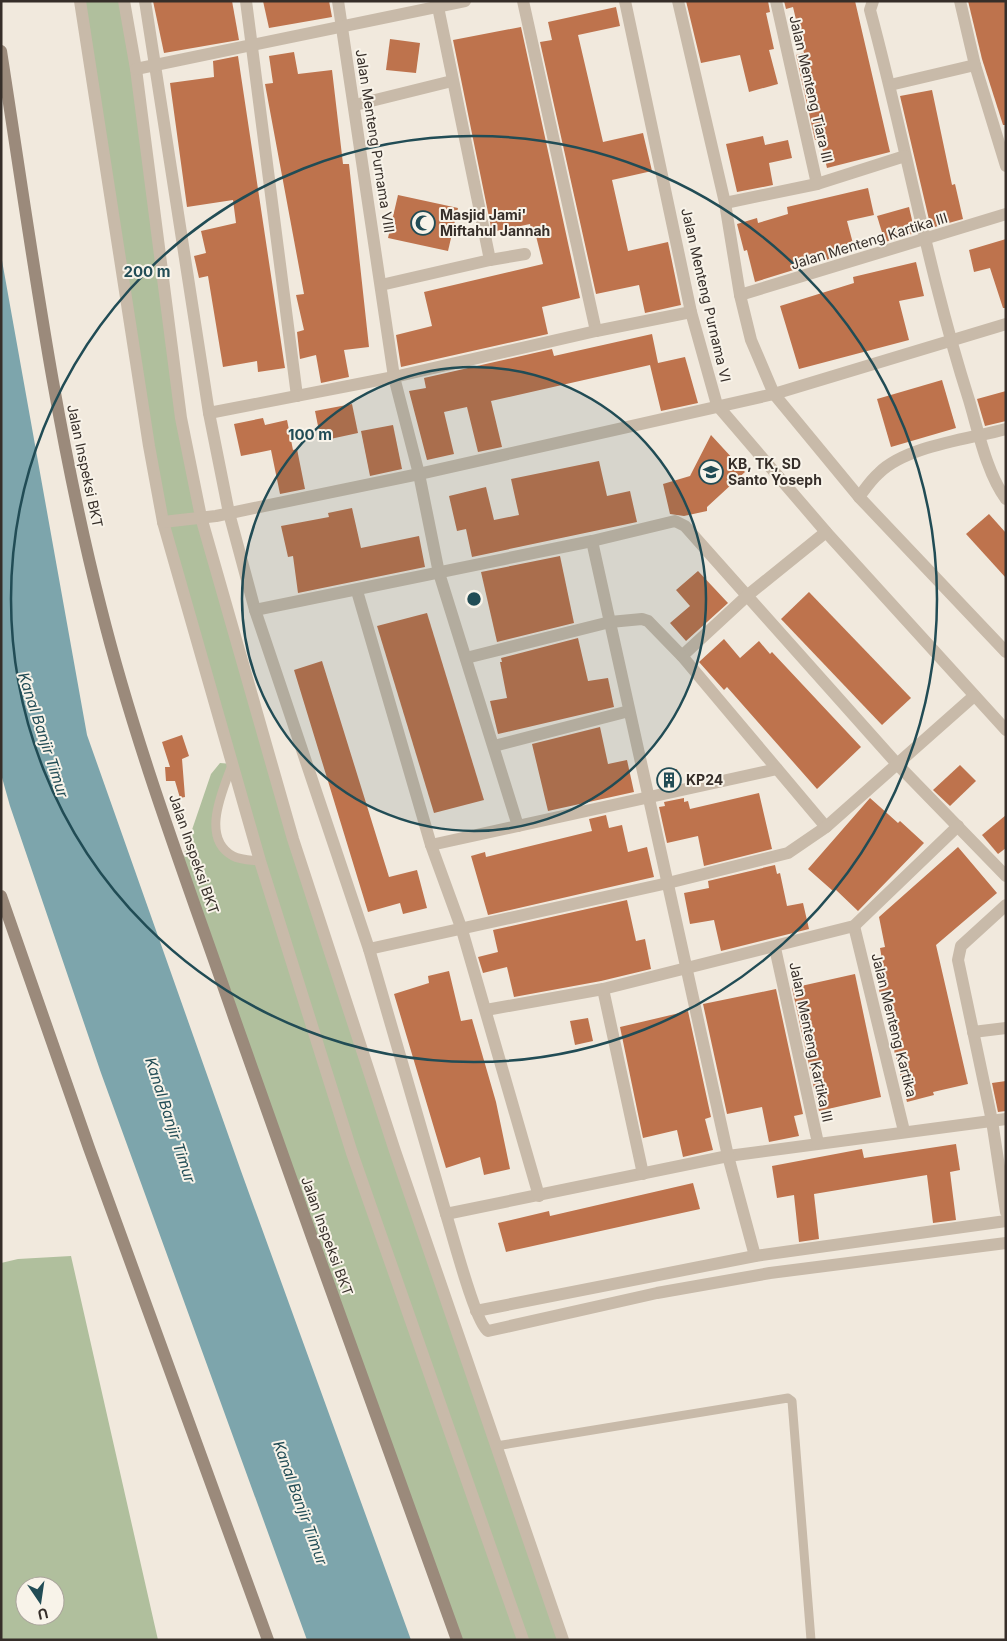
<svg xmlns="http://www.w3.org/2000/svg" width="1007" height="1641" font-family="Inter,sans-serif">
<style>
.green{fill:#b0bf9d;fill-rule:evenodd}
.water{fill:#7da5ac}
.building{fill:#be734d}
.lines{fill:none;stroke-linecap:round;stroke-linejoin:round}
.lane{stroke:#c8baa9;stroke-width:9}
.street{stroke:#c8baa9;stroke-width:12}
.secondary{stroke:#9b8a7b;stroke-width:12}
.ring{fill:none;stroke:#214c55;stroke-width:2.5}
.labels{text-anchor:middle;stroke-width:4;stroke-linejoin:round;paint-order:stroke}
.street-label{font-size:14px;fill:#362e29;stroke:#f8f3e9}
.poi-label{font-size:14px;font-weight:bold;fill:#362e29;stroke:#f8f3e9;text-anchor:start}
.water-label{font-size:15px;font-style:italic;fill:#214c55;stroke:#f8f3e9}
.centre{fill:#214c55;stroke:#f8f3e9;stroke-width:2.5}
.ring-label{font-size:15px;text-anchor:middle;font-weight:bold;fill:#214c55;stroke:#f8f3e9;stroke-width:4;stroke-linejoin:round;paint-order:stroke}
</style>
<rect width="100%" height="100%" fill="#f1e9dd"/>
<g class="green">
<path d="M79,1h45l12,68 45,349 18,105 94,316 130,394 142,407h-107l-186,-517 -91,-261 30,-88 9,-11 13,1c-9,24 -33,75 0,92 8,4 19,4 27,5l54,171 -102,-339 -63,-247z"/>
<path d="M71,1256l87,384h-157v-377l17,-4zM25,1586h30v30h-30z"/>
</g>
<path class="water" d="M1,255l86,480 154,436 170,469h-104l-206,-567 -91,-267 -9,-32z"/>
<g class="building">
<path d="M153,1h79l7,39 -75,13z"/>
<path d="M263,1h66l3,16 -63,11z"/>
<path d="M686,1h82l2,11 -4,1 8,36 -5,1 9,34 -29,8 -9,-37 -39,8z"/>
<path d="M784,1h71l35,151 -63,16 -7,-29 -5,1 -19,-85 8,-2 -11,-46 -7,2z"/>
<path d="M968,1h38v124h-3l-21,-66z"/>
<path d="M616,7l4,19 -42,9 25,107 40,-9 9,38 -40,9 16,71 40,-9 13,63 -36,8 -6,-28 -43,9 -56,-252 12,-2 -4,-18z"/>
<path d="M521,27l59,271 -38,9 6,27 -147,33 -5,-32 36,-9 -8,-34 119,-28 -7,-28h-3l-3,-12 -38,8 -39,-192z"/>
<path d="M390,39l30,4 -4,30 -30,-3z"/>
<path d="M294,52l4,22 34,-4 11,94h6l20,183 -25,3 5,27 -28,6 -5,-28 -16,4 -3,-27 7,-2 -8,-35 8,-1 -39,-210 8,-1 -4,-27z"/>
<path d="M238,56l46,306 1,6 -27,4 -1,-11 -34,6 -15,-91 -9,2 -5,-22 12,-3 -5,-22 35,-8 -3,-23 -46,7 -17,-124 44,-6 -1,-16z"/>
<path d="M932,90l20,95 3,-1 8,35 -32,9 -31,-132z"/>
<path d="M763,136l2,9 23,-5 4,18 -23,5 4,22 -36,7 -11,-48z"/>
<path d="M868,188l6,27 -27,6 8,30 -100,31 -8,-32 -3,1 -7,-27 20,-6 1,5 30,-9 -1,-7z"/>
<path d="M398,195l60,13 -10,43 -60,-13z"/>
<path d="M909,207l6,26 -30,9 -8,-26z"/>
<path d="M1006,239v69h-3l-13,-40 -16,4 -5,-22z"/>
<path d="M916,262l8,34 -25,5 10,39 -110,29 -19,-63 74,-23 -1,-6z"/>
<path d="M652,334l6,29 27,-6 13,46 -37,8 -11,-46 -159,36 11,46 -24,5 -11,-45 -23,5 10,42 -27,6 -18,-69 17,-3 -2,-10 128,-29 2,7z"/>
<path d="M942,380l14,48 -65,19 -14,-48z"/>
<path d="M1006,391v30l-21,5 -8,-27z"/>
<path d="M352,404l6,29 -37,8 -6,-30z"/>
<path d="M263,418l2,7 22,-5 6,30 4,-1 8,40 -25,5 -9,-44 -30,6 -7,-32z"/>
<path d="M393,425l9,44 -32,7 -9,-45z"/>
<path d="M711,435l34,37 -38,35v4l-23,5 -14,-2 -7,-30 27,-8z"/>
<path d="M599,461l8,35 23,-5 7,31 -165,35 -6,-28 -9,2 -8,-35 37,-9 8,33 25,-5 -8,-36z"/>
<path d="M352,508l9,40 58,-12 6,31 -127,26 -5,-37 -5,1 -7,-31 48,-9 -1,-4z"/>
<path d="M989,514l17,19v45l-40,-44z"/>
<path d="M560,556l14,67 -77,19 -16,-70z"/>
<path d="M698,571l30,32 -42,38 -16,-18 20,-17 -14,-16z"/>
<path d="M809,592l102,106 -29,27 -101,-106z"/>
<path d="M427,613l57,187 -50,13 -57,-187z"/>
<path d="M578,638l10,43 20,-3 6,29 -116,27 -8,-33 17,-3 -7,-36h2l-1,-4z"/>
<path d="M724,639l16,19 19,-17 11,13 2,-2 89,95 -44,42 -90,-102 -3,3 -25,-28z"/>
<path d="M322,661l67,216 28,-7 10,38 -24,6 -3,-11 -32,9 -74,-242z"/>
<path d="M600,727l8,37 19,-4 7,32 -86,19 -16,-67z"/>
<path d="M182,735l7,21 -7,3 3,38 -5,1 -5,-17h-9l-1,-14h5l-8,-25z"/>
<path d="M960,765l16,16 -26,25 -17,-16z"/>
<path d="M677,769l3,13 -19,4 -3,-13z"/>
<path d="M759,793l13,56 -68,17 -6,-30 -31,7 -8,-36 6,-1 -1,-4 20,-4v4l4,-1 2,8z"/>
<path d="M870,798l28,25 2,-2 24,22 -66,68 -23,-22 -2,2 -25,-22z"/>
<path d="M606,815l3,13 13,-3 6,27 19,-5 7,30 -166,38 -17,-59 14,-4 1,5 106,-26 -3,-12z"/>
<path d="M1006,815v33l-8,6 -16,-19z"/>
<path d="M958,847l39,46 -61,52 32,139 -35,8 1,3 -27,7 -33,-132v-3l9,-2 -3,-17 5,-1 -6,-30z"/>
<path d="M775,865l2,9 3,-1 7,33 16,-3 6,26 -88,22 -7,-31 -24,4 -6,-31 25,-5 -1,-7z"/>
<path d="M627,900l9,41 9,-2 6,30 -50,12 -87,16 -7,-30 -24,6 -5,-16 20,-5 -5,-22z"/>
<path d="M449,971l12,50 11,-2 24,83 14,67 -26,6 -4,-18 -34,11 -52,-174 35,-11 -1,-7z"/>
<path d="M855,974l26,123 -62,14 -27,-123z"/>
<path d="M776,989l27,125 -9,2 5,20 -30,6 -7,-35 -35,7 -24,-110z"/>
<path d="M688,1011l23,106 -6,2 8,31 -30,7 -6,-27 -34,8 -23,-111z"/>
<path d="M588,1018l5,23 -18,4 -5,-24z"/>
<path d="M1006,1081v30l-8,1 -6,-29z"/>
<path d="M956,1144l4,26 -10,2 6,48 -23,3 -6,-48 -113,19 5,45 -20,3 -5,-47 -17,3 -5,-32 90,-17 2,9z"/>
<path d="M693,1183l7,26 -194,43 -8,-29 51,-12 1,5z"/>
</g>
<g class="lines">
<g class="lane">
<path d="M232,765c-9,25 -32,73 1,91 7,4 18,4 27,5"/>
<path d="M496,1446l292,-48 4,3 19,239"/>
</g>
<g class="street">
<path d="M80,1l69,445 14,76 97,339 92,292 171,487"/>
<path d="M124,1l12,68 45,349 20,99 92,322 102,312 168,489"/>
<path d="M145,1l64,412 20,100 26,97 114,339 77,265 282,-58 278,-37"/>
<path d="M246,1l51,395"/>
<path d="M338,1l56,376 25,97 20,99 79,253"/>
<path d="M523,1l73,330"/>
<path d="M625,1l66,311 26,93 109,127 180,198"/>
<path d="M678,1l47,202 15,92 11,45 23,54 85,103 147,155"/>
<path d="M776,1l41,183"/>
<path d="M873,1l-3,9c35,129 58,262 99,390 9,30 18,74 37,99"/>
<path d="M960,1l15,64 31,101"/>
<path d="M136,69l329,-68"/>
<path d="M890,85l85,-20"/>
<path d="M355,105l97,-24"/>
<path d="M725,203l92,-19 88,-28"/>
<path d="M490,260l35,-6"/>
<path d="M381,285l109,-25 -52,-253"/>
<path d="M740,295l266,-81"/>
<path d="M209,413l185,-36 202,-46 95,-19"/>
<path d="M859,497c6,-8 12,-17 20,-24 27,-27 90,-34 127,-44"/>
<path d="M163,522l53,-6 203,-42 355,-80 232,-70"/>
<path d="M592,541l136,615 27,100"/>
<path d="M357,591l74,254 31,85 77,266"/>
<path d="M255,610l337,-69 83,-20 10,5 213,239 108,111"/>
<path d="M682,656l66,-61 78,-63"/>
<path d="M466,658l144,-36 32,-3 6,2 34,35 144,171"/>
<path d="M494,746l135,-35"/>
<path d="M431,845l346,-76"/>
<path d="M1006,905l-45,41 -3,14 34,161 14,91"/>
<path d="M854,926l50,205"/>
<path d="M775,948l43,195"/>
<path d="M369,949l299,-66 120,-30 38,-26 148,-131"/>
<path d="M603,989l40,185"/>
<path d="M486,1010l117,-21 251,-63 104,-100"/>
<path d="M973,1032l33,-4"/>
<path d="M446,1214c6,19 30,111 42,117l169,-38 113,-20 236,-30"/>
<path d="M476,1311l279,-55 251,-35"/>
</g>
<g class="secondary">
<path d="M1,51c29,186 53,374 100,557 35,140 87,276 134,412 73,207 147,414 222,620"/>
<path d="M1,896l88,252 179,492"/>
</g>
</g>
<circle cx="474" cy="599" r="232" fill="#214c55" fill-opacity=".12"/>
<g class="ring">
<circle cx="474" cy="599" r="232"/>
<circle cx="474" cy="599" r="463"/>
</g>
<defs>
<g id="mosque-ring" transform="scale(1.25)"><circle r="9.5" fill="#f8f3e9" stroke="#214c55" stroke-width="1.5"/><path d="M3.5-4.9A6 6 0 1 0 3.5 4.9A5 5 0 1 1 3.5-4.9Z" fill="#214c55"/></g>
<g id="school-ring" transform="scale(1.25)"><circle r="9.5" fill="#f8f3e9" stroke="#214c55" stroke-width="1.5"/><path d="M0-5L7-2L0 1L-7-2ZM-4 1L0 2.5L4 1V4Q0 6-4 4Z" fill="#214c55"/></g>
<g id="building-ring" transform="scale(1.25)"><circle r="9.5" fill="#f8f3e9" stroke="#214c55" stroke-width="1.5"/><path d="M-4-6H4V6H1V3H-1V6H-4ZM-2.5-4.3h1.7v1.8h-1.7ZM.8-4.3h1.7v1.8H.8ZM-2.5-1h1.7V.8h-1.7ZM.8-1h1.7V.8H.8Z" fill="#214c55"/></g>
</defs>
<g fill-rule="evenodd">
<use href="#mosque-ring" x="423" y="223"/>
<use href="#school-ring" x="711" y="472"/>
<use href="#building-ring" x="669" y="780"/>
</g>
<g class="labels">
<g class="street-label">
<text transform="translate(811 89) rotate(77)" y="5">Jalan Menteng Tiara III</text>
<text transform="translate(375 141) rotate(81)" y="5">Jalan Menteng Purnama VIII</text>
<text transform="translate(869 241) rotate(-17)" y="5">Jalan Menteng Kartika III</text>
<text transform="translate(706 295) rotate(77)" y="5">Jalan Menteng Purnama VI</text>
<text transform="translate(85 466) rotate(78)" y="5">Jalan Inspeksi BKT</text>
<text transform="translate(194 854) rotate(71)" y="5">Jalan Inspeksi BKT</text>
<text transform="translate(894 1025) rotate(76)" y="5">Jalan Menteng Kartika</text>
<text transform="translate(811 1042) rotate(78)" y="5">Jalan Menteng Kartika III</text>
<text transform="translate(327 1236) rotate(70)" y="5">Jalan Inspeksi BKT</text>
</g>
<g class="poi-label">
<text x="440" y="220">Masjid Jami'<tspan x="440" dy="16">Miftahul Jannah</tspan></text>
<text x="728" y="469">KB, TK, SD<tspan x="728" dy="16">Santo Yoseph</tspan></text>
<text x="686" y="785">KP24</text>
</g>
<g class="water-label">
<text transform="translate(43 735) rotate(72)" y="5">Kanal Banjir Timur</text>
<text transform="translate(170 1120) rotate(72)" y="5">Kanal Banjir Timur</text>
<text transform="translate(300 1503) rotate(70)" y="5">Kanal Banjir Timur</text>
</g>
</g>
<circle cx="474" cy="599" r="8" class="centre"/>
<g class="ring-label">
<text x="147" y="277">200 m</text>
<text x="310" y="440">100 m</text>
</g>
<rect width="1007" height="1641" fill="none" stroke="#362e29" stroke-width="5"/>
<g transform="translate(40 1601) rotate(167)"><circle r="24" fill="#f8f3e9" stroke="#aaa49c"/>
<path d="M0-4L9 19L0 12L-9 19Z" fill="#214c55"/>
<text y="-8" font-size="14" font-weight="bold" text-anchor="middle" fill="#362e29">U</text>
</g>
</svg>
